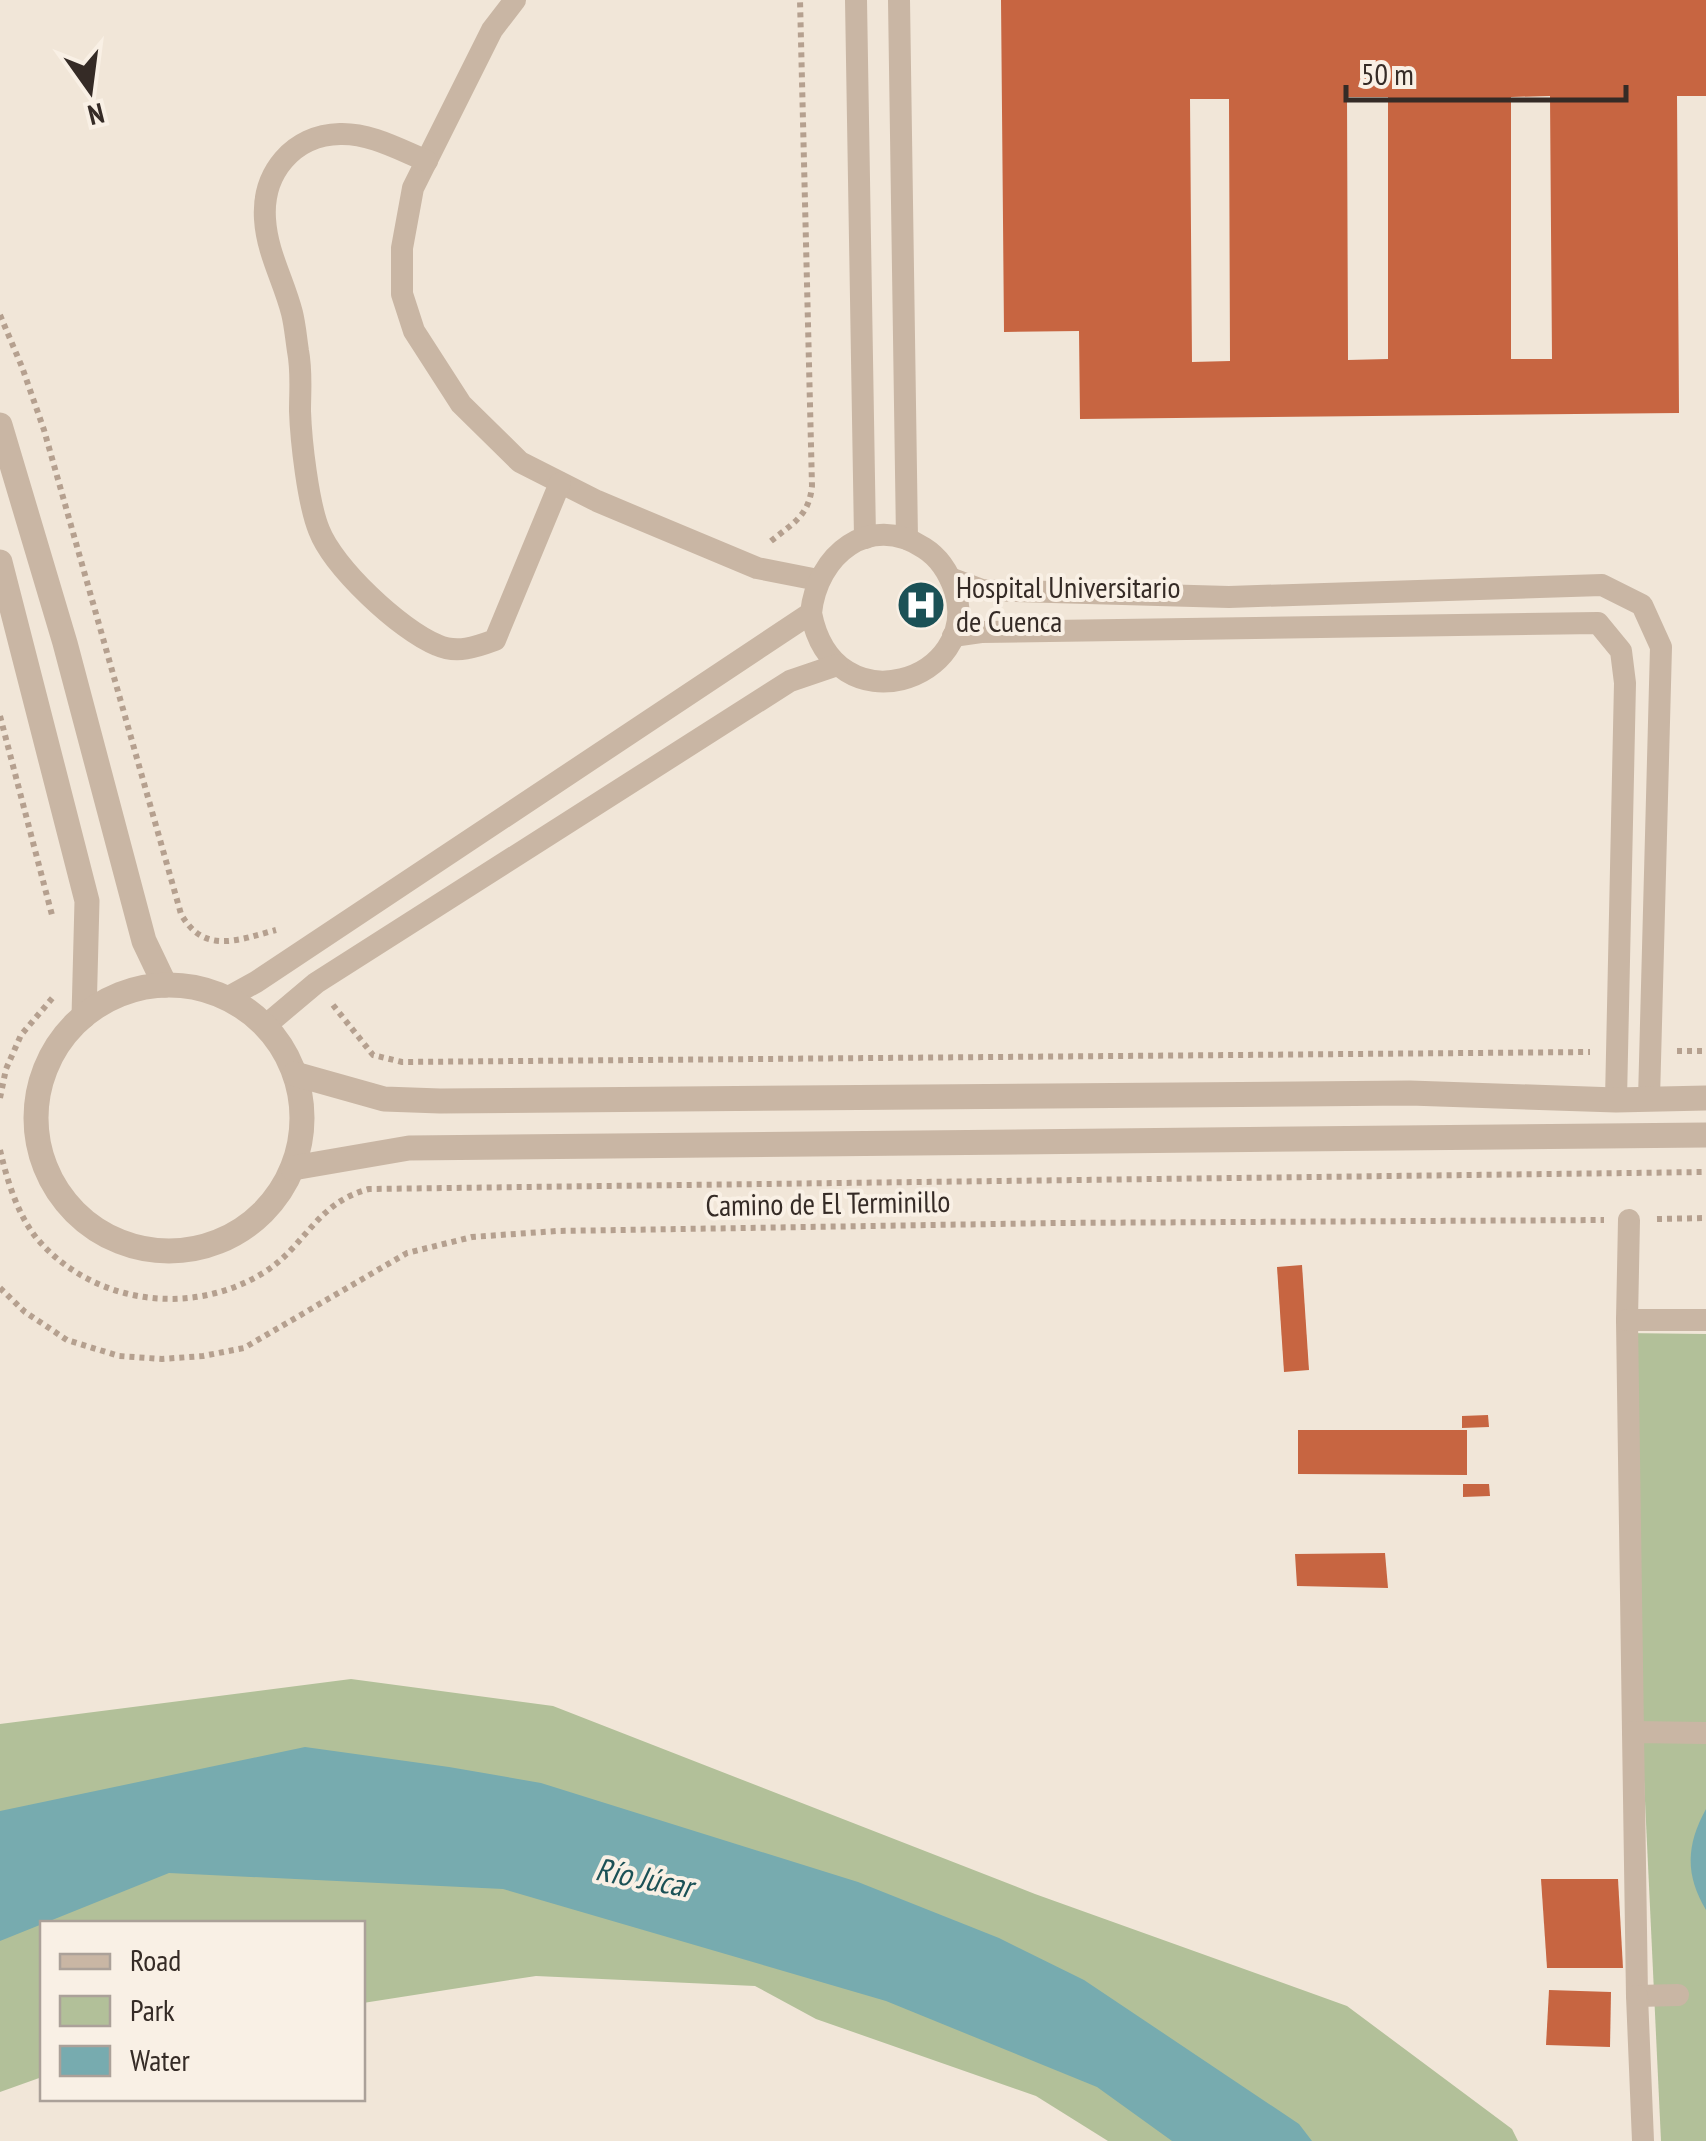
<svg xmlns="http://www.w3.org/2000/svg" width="1706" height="2141" font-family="'PT Sans Narrow',sans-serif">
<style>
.green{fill:#b2c099}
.water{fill:#77abaf}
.building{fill:#c76541;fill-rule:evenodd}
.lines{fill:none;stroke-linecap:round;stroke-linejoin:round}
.path{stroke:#b5a08f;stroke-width:6;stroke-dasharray:5 5;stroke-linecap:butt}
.lane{stroke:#c9b6a4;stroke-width:22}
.street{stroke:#c9b6a4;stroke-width:25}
.labels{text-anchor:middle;stroke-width:8;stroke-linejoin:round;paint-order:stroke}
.poi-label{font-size:30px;fill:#352b26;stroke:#f9f0e5;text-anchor:start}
.street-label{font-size:30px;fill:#352b26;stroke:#f9f0e5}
.water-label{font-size:32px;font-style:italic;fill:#1b5156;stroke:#f9f0e5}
</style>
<rect width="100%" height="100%" fill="#f1e6d8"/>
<g class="green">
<path d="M1623,1333l83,1v807h-45z"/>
<path d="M351,1679l202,27 482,188 312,112 165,123 6,12h-410l-72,-45 -220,-77 -61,-33 -219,-10 -173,27 -1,-79h-320v153l-42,15v-368z"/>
</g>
<g class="water">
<path d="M305,1747l144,20 92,16 317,99 141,56 85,42 215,144 13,17h-140l-75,-54 -211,-86 -383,-112 -334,-16 -169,68v-130z"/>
<path d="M1706,1809v101c-21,-35 -20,-65 0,-101z"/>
</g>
<g class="building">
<path d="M1001,0h705v96h-29l2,317 -599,6 -1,-88 -75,1zM1550,96l2,263h-41v-262zM1347,97h41v262l-40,1zM1190,99h39l1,262 -38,1z"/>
<path d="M1302,1265l7,105 -25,2 -7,-105z"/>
<path d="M1488,1415l1,12 -27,1v-12z"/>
<path d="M1298,1430h169v45l-169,-1z"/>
<path d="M1463,1484h26l1,12 -27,1z"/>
<path d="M1385,1553l3,35 -91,-2 -2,-32z"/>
<path d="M1541,1879h77l5,89h-76z"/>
<path d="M1549,1990l62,2 -1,55 -64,-2z"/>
</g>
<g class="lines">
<g class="path">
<path d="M0,315l22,52 22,63 137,484c23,41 57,26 95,16"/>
<path d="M771,541c22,-18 38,-25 41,-55l-12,-486"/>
<path d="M0,716l53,203"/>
<path d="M333,1005l40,50 29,7 1188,-10"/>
<path d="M1677,1051h29"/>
<path d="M0,1098l6,-29 15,-34 34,-40"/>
<path d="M0,1150c7,30 18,67 39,91 56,63 152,76 224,32 43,-26 52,-70 106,-84l1337,-17"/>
<path d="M1657,1219l49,-1"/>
<path d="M0,1288l25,24 42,28 52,16 43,3 41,-3 41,-8 163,-95 65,-16 85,-6 500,-8 547,-3"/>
</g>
<g class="lane">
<path d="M515,0l-23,30 -79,158 -11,60v46l12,37 47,73 59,58 77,39 160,67 61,12"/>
<path d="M856,0l9,538"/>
<path d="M899,0l8,539"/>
<path d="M427,161c-27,-11 -57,-28 -87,-27 -47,1 -78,39 -75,85 2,34 19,62 27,94 3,12 4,25 6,38 4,21 2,39 2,60 1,30 8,92 19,119 14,37 81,100 118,115 20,9 39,2 58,-5l65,-157"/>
<path d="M950,578l32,12 247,7 373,-12 40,20 19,42 -12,452"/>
<path d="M953,636l28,-4 617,-9 23,28 4,32 -9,417"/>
<path d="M227,998l29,-16 555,-369c6,-58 58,-101 113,-65 16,10 25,25 31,43 27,89 -121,139 -144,22"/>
<path d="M265,1026l51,-43 474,-302 47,-16"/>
<path d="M1629,1220l-2,100 6,412"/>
<path d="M1627,1320h79"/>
<path d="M1678,1995l-41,1 -4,-264 73,1"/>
<path d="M1637,1996l6,145"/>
</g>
<g class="street">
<path d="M0,425l65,218 79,298 21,44"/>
<path d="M0,562l87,339 -3,115"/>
<circle cx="169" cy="1118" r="133"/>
<path d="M295,1074l89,25 56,2 970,-8 206,7 90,-2"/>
<path d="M293,1168l116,-20 1297,-13"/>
</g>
</g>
<defs>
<g id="hospital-disc" transform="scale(2.5)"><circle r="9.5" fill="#1b5156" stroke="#f9f0e5"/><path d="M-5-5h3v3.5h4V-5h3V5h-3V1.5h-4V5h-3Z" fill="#fff"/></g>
</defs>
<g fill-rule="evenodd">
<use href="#hospital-disc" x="921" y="605"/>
</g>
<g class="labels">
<g class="poi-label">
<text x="956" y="598">Hospital Universitario<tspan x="956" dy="34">de Cuenca</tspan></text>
</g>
<g class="street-label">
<text transform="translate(828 1204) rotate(-1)" y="10">Camino de El Terminillo</text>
</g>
<g class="water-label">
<text transform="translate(644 1878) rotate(11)" y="11">Río Júcar</text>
</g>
</g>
<rect x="40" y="1921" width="325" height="180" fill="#f9f0e5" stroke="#aba199" stroke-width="2.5"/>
<rect x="60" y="1954" width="50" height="15" fill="#c9b6a4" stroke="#aba199" stroke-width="2.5"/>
<text x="130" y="1971" font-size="30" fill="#352b26">Road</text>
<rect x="60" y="1996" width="50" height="30" fill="#b2c099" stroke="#aba199" stroke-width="2.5"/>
<text x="130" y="2021" font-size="30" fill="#352b26">Park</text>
<rect x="60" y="2046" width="50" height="30" fill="#77abaf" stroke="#aba199" stroke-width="2.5"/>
<text x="130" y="2071" font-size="30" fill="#352b26">Water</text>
<g transform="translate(90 90) rotate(166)" stroke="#f9f0e5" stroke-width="8" paint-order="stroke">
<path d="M0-8L18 38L0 25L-18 38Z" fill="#352b26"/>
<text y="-15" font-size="28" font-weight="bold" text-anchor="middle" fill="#352b26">N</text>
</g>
<path d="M1346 85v15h280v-15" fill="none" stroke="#352b26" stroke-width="5"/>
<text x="1361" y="85" font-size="30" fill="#352b26" stroke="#f9f0e5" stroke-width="8" paint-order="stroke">50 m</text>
</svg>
